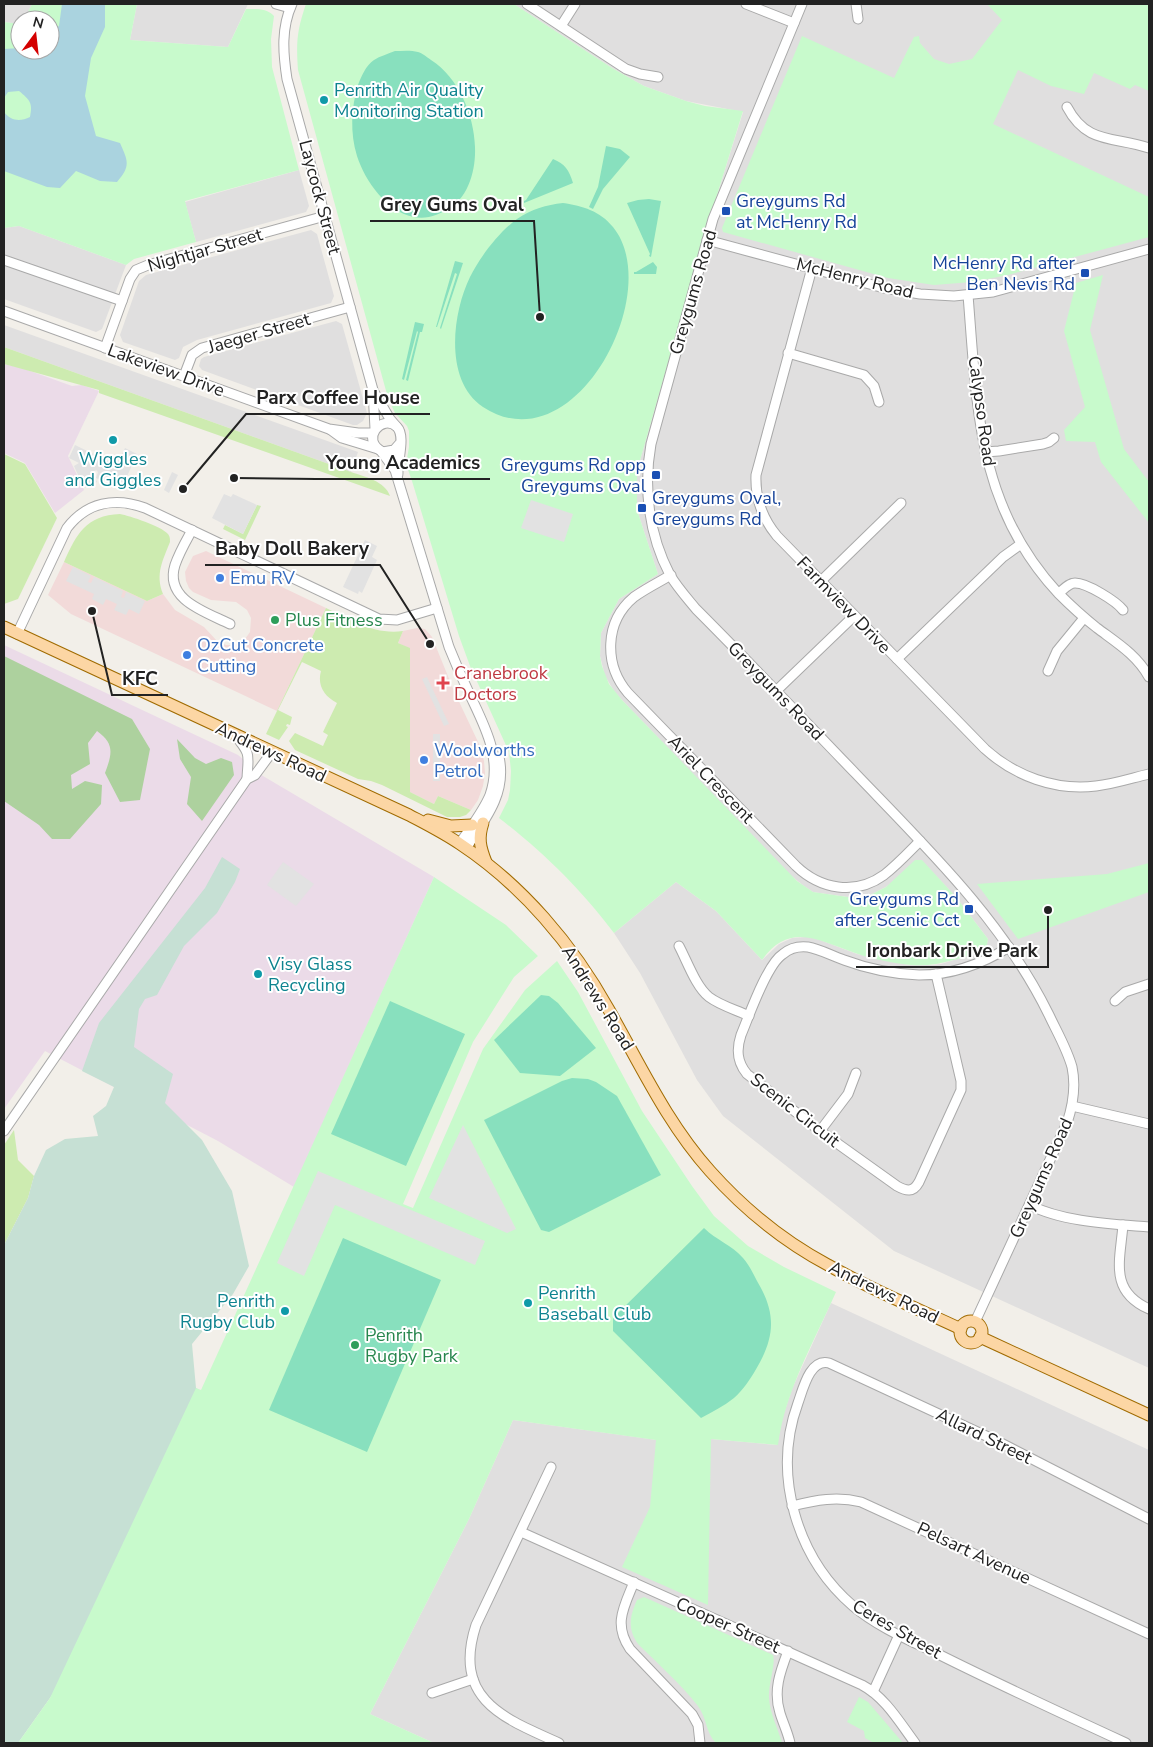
<svg xmlns="http://www.w3.org/2000/svg" width="1153" height="1747" font-family="'Nunito Sans',sans-serif">
<style>
.residential{fill:#e0dfdf}
.commercial{fill:#f2dad9}
.industrial{fill:#ebdbe8}
.grass{fill:#cdebb0}
.forest{fill:#add19e}
.wetland{fill:#c6e0d4}
.park{fill:#c8facc}
.pitch{fill:#88e0be}
.parking{fill:#e2e2e2}
.water{fill:#aad3df}
.lines{fill:none;stroke-linecap:round;stroke-linejoin:round}
.minor-casing{stroke:#a9a9a9;stroke-width:11}
.major-casing{stroke:#a06b00;stroke-width:13}
.minor{stroke:#fff;stroke-width:9}
.major{stroke:#fcd6a4;stroke-width:11}
.culture-dot{fill:#0f9aa8;stroke:#fff;stroke-width:2}
.transit-dot{fill:#1a4fb4;stroke:#fff;stroke-width:2}
.shop-dot{fill:#3f7fe0;stroke:#fff;stroke-width:2}
.leisure-dot{fill:#2e9e5b;stroke:#fff;stroke-width:2}
.health-dot{fill:#e0444e;stroke:#fff;stroke-width:2}
.labels{text-anchor:middle;stroke-width:4;stroke-linejoin:round;paint-order:stroke}
.culture-label{font-size:18px;fill:#0d838f;stroke:#fff;text-anchor:start}
.street-label{font-size:18px;fill:#222;stroke:#fff}
.transit-label{font-size:18px;fill:#164399;stroke:#fff;text-anchor:end}
.shop-label{font-size:18px;fill:#366cbe;stroke:#fff;text-anchor:start}
.leisure-label{font-size:18px;fill:#27864d;stroke:#fff;text-anchor:start}
.health-label{font-size:18px;fill:#be3a42;stroke:#fff;text-anchor:start}
.leader{fill:none;stroke:#222;stroke-width:2}
.callout-dot{fill:#222;stroke:#fff;stroke-width:2}
.callout-label{font-size:19px;text-anchor:middle;font-weight:bold;fill:#222;stroke:#fff;stroke-width:4;stroke-linejoin:round;paint-order:stroke}
</style>
<rect width="100%" height="100%" fill="#f2efe9"/>
<g class="residential">
<path d="M4,4h28l-8,16h-4v4l-16,-2z"/>
<path d="M137,4h111l-20,43 -98,-7z"/>
<path d="M514,4h635v1364l-255,-117 -171,-135 -26,-36 -57,-107 -26,-40 62,-51 40,29 46,49 17,-16 13,-6 13,-1h7l45,17 52,11h24l8,-1 45,-14 2,-11 -32,-42 -34,-36 -36,26 -16,8 -7,2 -8,1 -42,-6 -9,-6 -14,-11 -168,-175 -8,-9 -9,-15 -5,-20 1,-23 18,-34 39,-25 -21,-64v-39l67,-234 39,-125 -57,-11 -42,-15 -32,-18z"/>
<path d="M299,170l10,36 -3,6 -110,30 -11,-40z"/>
<path d="M19,226l107,39 -24,64 -6,3 -92,-33v-71z"/>
<path d="M311,230l6,4 17,62 -3,7 -134,37 -14,7 -4,11 -4,2 -52,-18 -3,-7 19,-54 7,-6z"/>
<path d="M336,321l6,3 25,89 -4,8 -6,4h-4l-151,-55 -3,-4 2,-7 3,-2z"/>
<path d="M4,325l354,127 -7,20 -347,-125z"/>
<path d="M831,1303l318,147v293h-715l-64,-29 99,-195 44,-99 144,20 54,-1 66,6 5,-26 10,-30z"/>
</g>
<g class="commercial">
<path d="M206,551l120,57 -49,103 -206,-97 -23,-19 16,-33 83,39 16,-7 12,16 29,17 14,15 8,3h9l10,-6 5,-7 1,-14 -4,-8 -11,-8 -25,-2 -18,-8 -4,-4 -3,-7 -1,-9 8,-16z"/>
<path d="M417,628l8,1 7,8 22,54 25,53 5,17 1,12 -2,13 -5,14 -7,10 -33,-14 -4,8 -24,-12v-143l-12,-6 5,-12z"/>
</g>
<g class="industrial">
<path d="M4,364l18,4 50,18 10,-1 17,6 -31,65 16,34 -29,23 -30,-50 -21,-10z"/>
<path d="M4,645l234,110 25,21 171,101 -140,310 -76,-46 -173,-90 -41,58z"/>
</g>
<g class="grass">
<path d="M4,347l347,125c14,5 34,9 39,24l-291,-103v-3l-95,-26z"/>
<path d="M4,454l21,10 32,54 -39,81 -14,5z"/>
<path d="M257,505l4,1 -16,34 -22,-11 2,-4 18,9z"/>
<path d="M120,514c10,2 41,12 48,20 2,3 2,4 2,8 -7,18 -15,32 -7,52l-16,7 -83,-39c12,-27 22,-47 56,-48z"/>
<path d="M326,608c25,12 48,27 77,23l-5,12 12,5v144l24,12 4,-8 33,14 -5,5 -6,2h-13l-65,-32 -11,-4 -13,-2 -63,-29 -6,-9 6,-8 28,13 5,-11 -5,-3 14,-29c-13,-7 -20,-18 -16,-32l-19,-9 -24,48 14,7 -2,8 -3,-1 -1,2 2,1 -9,13 -13,-6z"/>
<path d="M14,1130l4,30 16,16 -6,22 -24,47v-100z"/>
</g>
<g class="forest">
<path d="M4,656l128,63 18,30 -10,51 -20,2 -15,-29c7,-19 10,-29 -8,-42l-9,12 2,21 -19,11 1,14 13,-8 17,4 -1,19 -31,35h-18l-13,-14 -35,-24z"/>
<path d="M177,739l18,19 11,6 15,-6 11,4 2,13 -32,46 -15,-17 4,-27 -11,-18z"/>
</g>
<path class="wetland" d="M222,857l18,12 -5,13 -18,31 -33,33 -27,49 -12,4 -6,10 -5,38 39,27 -8,29 37,37 30,51 17,75 -16,28 -41,50 4,44 39,24 -185,286 -32,45h-14v-498l24,-47 6,-22 12,-26 19,-11 33,-3 -5,-20 13,-10 8,-19 -32,-16 17,-48 106,-135z"/>
<g class="park">
<path d="M32,4h105l-7,36 98,7 18,-38c10,0 21,-1 28,7l-3,23 1,28 27,103 -114,31 11,41 -62,17 -8,6 -107,-39 -15,2v-206l16,2v26h30v-30h-26z"/>
<path d="M306,4h208l98,64 32,18 42,15 19,5 38,5 -38,123 -68,237v39l21,64 -39,25 -18,34 -1,23 2,10 7,18 13,16 175,181 16,11 42,6 15,-3 16,-8 29,-27h7l34,37 32,42 -2,11c-26,8 -47,17 -75,15 -18,-2 -39,-6 -56,-12 -36,-12 -65,-32 -93,7l-46,-49 -40,-29 -62,51c-35,-46 -70,-80 -115,-115l9,-18 2,-10 1,-19 -2,-19 -39,-86 -11,-30 -47,-155 -6,-17 3,-17v-16l-2,-5 -12,-13 -7,-15 -90,-328c-2,-28 -1,-40 8,-66z"/>
<path d="M987,4h162v87l-14,-6 -5,4 -36,-16 -10,21 -33,-8 -33,-16 -25,54 156,73v40l-141,38 -36,7 -38,3 -46,-7 -165,-46 -1,-4 80,-192 92,42 20,-41 5,-1 1,7 14,16 15,5 23,-5 30,-39z"/>
<path d="M1103,275l-13,55 34,119 25,33v41l-48,-61 -6,-20 -29,-1 -2,-11 21,-23 -21,-76 12,-48z"/>
<path d="M1149,863v29l-131,47 -41,-55 130,-10z"/>
<path d="M434,877l72,48 32,31 -24,21 -41,65 -70,162 10,4 70,-159 42,-59 32,-29 21,31 64,119 50,75 22,30 34,30 36,21 52,25c-22,50 -51,99 -58,153l-67,-6 -3,166 -86,-38 28,-60 6,-67 -143,-20 -44,99 -99,195 64,29h-416l32,-45 146,-310 5,2z"/>
<path d="M644,1597l129,58c3,10 -5,29 -4,43 1,16 9,30 13,45h-66c-10,-9 -9,-25 -18,-37 -17,-22 -41,-43 -60,-62 -11,-16 -8,-28 -1,-44z"/>
<path d="M859,1697l9,5 35,41h-29l-9,-5 -1,-7 -17,-9z"/>
</g>
<g class="pitch">
<path d="M395,51c7,0 16,-1 23,1 4,1 9,5 13,8 28,18 43,55 44,87 1,22 -6,49 -25,61 -10,6 -23,12 -36,9 -27,-5 -49,-36 -57,-61 -7,-23 -6,-48 1,-71 3,-8 8,-20 16,-25 6,-4 14,-6 21,-9z"/>
<path d="M606,146l14,3 10,8 -27,32 -10,20 -4,-2 9,-20z"/>
<path d="M553,159c12,5 16,11 20,24l-49,20v-2l2,-1z"/>
<path d="M649,199l12,2 -10,56 -2,-1 1,-2 -23,-51 11,-3z"/>
<path d="M563,203c20,3 37,8 50,24 53,65 -39,240 -130,180 -39,-26 -31,-93 -13,-130 10,-20 29,-45 47,-58 15,-10 29,-14 46,-16z"/>
<path d="M455,261l8,2 -22,66 -1,-1 17,-54 -2,-1 -18,54h-1z"/>
<path d="M653,262l4,5 -1,7h-22v-2h2z"/>
<path d="M415,322l9,2 -2,8h-2l-12,49 -2,-1 12,-48 -1,-1 -13,49 -2,-1z"/>
<path d="M541,995l8,1 9,7 38,45 -36,28 -40,-3 -26,-33z"/>
<path d="M390,1001l75,33 -59,132 -75,-32z"/>
<path d="M572,1078l16,1 8,3 21,14 44,79 -112,57 -8,-2 -57,-110 78,-39z"/>
<path d="M704,1228c12,12 28,17 39,30 6,7 10,15 14,23 20,33 18,57 -2,90 -6,10 -12,19 -21,27 -10,8 -22,14 -33,20l-88,-87v-13z"/>
<path d="M343,1238l98,42 -74,172 -98,-42z"/>
</g>
<g class="parking">
<path d="M75,445l41,20 -2,6 11,-23 12,6 -13,29 -13,-7 -4,7 -11,-5 2,-6 -2,-2 -3,4 4,8 -13,6 -10,-22 5,-3 -10,-5z"/>
<path d="M172,472l6,3 -9,18 -5,-3z"/>
<path d="M224,494l7,3 2,-3 24,11 -14,29 -31,-16z"/>
<path d="M531,500l42,14 -9,28 -43,-14z"/>
<path d="M365,540l12,6 -5,11 5,3 -15,33 -3,-2 -1,3 -15,-7z"/>
<path d="M73,567l18,9 -3,6 3,1 3,-6 29,14 -2,6 3,1 2,-6 19,9 -6,13 -10,-5 -3,6 -12,-5 3,-6 -11,-5 -3,6 -11,-6 2,-5 -28,-13z"/>
<path d="M427,677l22,47 -5,2 -22,-47z"/>
<rect x="433" y="734" width="7" height="47"/>
<path d="M283,862l31,22 -18,22 -29,-21z"/>
<path d="M463,1125l53,104 -9,4 -78,-35z"/>
<path d="M318,1171l167,70 -10,24 -140,-60 -31,71 -27,-13z"/>
</g>
<path class="water" d="M62,4h43v23l-14,31 -6,38 11,40 24,7c8,18 11,23 -3,39l-17,-1 -24,-10 -16,17 -13,-1 -43,-16v-59c7,9 16,10 26,5 3,-14 0,-17 -11,-26l-11,1 -4,6v-49l16,-1v2h30v-18l9,-6z"/>
<g class="lines">
<g class="minor-casing">
<g id="minor">
<path d="M276,4l14,4"/>
<path d="M292,4c-11,24 -9,49 -5,75l86,311 2,39"/>
<path d="M527,4l99,65 14,5 18,3"/>
<path d="M746,4l48,19"/>
<path d="M802,4l-89,215 -62,225c-8,44 -2,91 19,131 7,12 17,23 26,34 54,54 107,110 160,165 72,75 147,147 193,241 8,17 18,34 23,52 4,19 1,38 -5,56l-92,199"/>
<path d="M856,4l2,15"/>
<path d="M561,26l14,-22"/>
<path d="M1067,107c20,38 47,29 82,41"/>
<path d="M707,240l177,48 36,6 34,2 39,-4 156,-43"/>
<path d="M4,260l118,41"/>
<path d="M812,268l-56,207c-1,24 6,43 21,61l208,213c30,27 70,42 111,37 18,-2 36,-8 53,-12"/>
<path d="M968,295c9,111 9,211 90,298 12,12 25,24 39,35 20,15 40,27 52,49"/>
<path d="M4,311l325,118 29,4h15"/>
<path d="M105,348l25,-69 6,-9 12,-5 177,-49"/>
<path d="M788,353l76,22 10,11 5,16"/>
<path d="M184,376l8,-21 10,-7 148,-41"/>
<path d="M374,392l16,27 6,7"/>
<path d="M331,430l11,8 36,11"/>
<path d="M381,451l14,19 3,10 51,167c6,15 13,31 20,46 15,32 34,65 21,102 -7,17 -20,33 -30,48"/>
<path d="M985,452l14,-1 44,-7 6,-2 5,-4"/>
<path d="M398,474c-1,-12 8,-38 -1,-47 -15,-14 -38,13 -14,25l11,-2 7,-8"/>
<path d="M192,530c-6,11 -13,23 -17,35 -11,35 31,47 55,59"/>
<path d="M671,575c-12,7 -26,14 -37,22 -30,25 -30,68 -6,96l168,173c24,23 59,30 88,9 13,-10 25,-23 36,-34"/>
<path d="M821,581l80,-78"/>
<path d="M1059,593c5,-4 10,-10 16,-10 12,0 41,18 48,27"/>
<path d="M17,634l50,-106c20,-26 48,-31 78,-20l234,111 18,1 40,-12"/>
<path d="M897,659l106,-102 18,-13"/>
<path d="M1048,671l9,-20 27,-33"/>
<path d="M776,691l78,-75"/>
<path d="M235,735c17,21 13,19 12,44"/>
<path d="M466,848c19,-28 41,-55 33,-91"/>
<path d="M679,946c8,15 17,41 30,51 12,9 28,13 40,19"/>
<path d="M936,974l25,107v9l-42,92c-6,11 -13,9 -22,4l-77,-55 -73,-57c-10,-12 -11,-24 -6,-39 8,-19 26,-71 42,-81 7,-6 16,-8 25,-7 12,2 24,9 36,13 24,9 50,14 75,15 33,0 63,-11 90,-28"/>
<path d="M1115,1001l10,-9 24,-8"/>
<path d="M1072,1106l77,18"/>
<path d="M4,1131l243,-352 8,-4 17,-23"/>
<path d="M820,1131l28,-37 8,-21"/>
<path d="M1030,1205c32,17 83,19 119,22"/>
<path d="M1123,1225c-3,36 -14,66 26,84"/>
<path d="M551,1467l-75,158c-24,74 27,93 83,118"/>
<path d="M792,1506c24,-6 45,-10 69,-4l288,132"/>
<path d="M521,1532l341,153c23,12 38,38 53,58"/>
<path d="M634,1582c-10,25 -21,42 -4,67l62,65 6,11 2,18"/>
<path d="M788,1651c-8,21 -15,40 -8,62 3,10 8,20 10,30"/>
<path d="M873,1692l26,-57"/>
<path d="M432,1693l41,-14"/>
<path d="M1126,1743c-63,-29 -126,-58 -188,-89 -29,-14 -60,-27 -85,-48 -57,-49 -81,-132 -55,-203 5,-14 12,-45 31,-40l168,78 152,78"/>
</g>
</g>
<g class="major-casing">
<g id="major">
<path d="M4,627l405,188c17,9 35,18 51,29 62,41 113,101 149,166 32,56 58,113 101,161 34,38 73,70 118,94 42,24 88,43 133,64"/>
<path d="M428,820l23,6 21,-1"/>
<path d="M483,823c-5,15 -3,24 3,39"/>
<circle cx="971" cy="1332" r="11"/>
<path d="M980,1337l169,78"/>
</g>
</g>
<use href="#minor" class="minor"/>
<use href="#major" class="major"/>
</g>
<g class="culture-dot">
<circle cx="324" cy="100" r="5"/>
<circle cx="113" cy="440" r="5"/>
<circle cx="258" cy="974" r="5"/>
<circle cx="528" cy="1303" r="5"/>
<circle cx="285" cy="1311" r="5"/>
</g>
<g class="transit-dot">
<rect x="721" y="206" width="10" height="10" rx="2.5"/>
<rect x="1080" y="268" width="10" height="10" rx="2.5"/>
<rect x="651" y="470" width="10" height="10" rx="2.5"/>
<rect x="637" y="503" width="10" height="10" rx="2.5"/>
<rect x="964" y="904" width="10" height="10" rx="2.5"/>
</g>
<g class="shop-dot">
<circle cx="220" cy="578" r="5"/>
<circle cx="187" cy="655" r="5"/>
<circle cx="424" cy="760" r="5"/>
</g>
<g class="leisure-dot">
<circle cx="275" cy="620" r="5"/>
<circle cx="355" cy="1345" r="5"/>
</g>
<path class="health-dot" d="M440.5 675.5h5v5h5v5h-5v5h-5v-5h-5v-5h5z"/>
<g class="labels">
<g class="culture-label">
<text x="334" y="96">Penrith Air Quality<tspan x="334" dy="21">Monitoring Station</tspan></text>
<text x="113" y="465" text-anchor="middle">Wiggles<tspan x="113" dy="21">and Giggles</tspan></text>
<text x="268" y="970">Visy Glass<tspan x="268" dy="21">Recycling</tspan></text>
<text x="538" y="1299">Penrith<tspan x="538" dy="21">Baseball Club</tspan></text>
<text x="275" y="1307" text-anchor="end">Penrith<tspan x="275" dy="21">Rugby Club</tspan></text>
</g>
<g class="street-label">
<text transform="translate(320 197) rotate(75)" y="6">Laycock Street</text>
<text transform="translate(205 250) rotate(-16)" y="6">Nightjar Street</text>
<text transform="translate(855 278) rotate(14)" y="6">McHenry Road</text>
<text transform="translate(693 292) rotate(-74)" y="6">Greygums Road</text>
<text transform="translate(259 333) rotate(-16)" y="6">Jaeger Street</text>
<text transform="translate(166 370) rotate(20)" y="6">Lakeview Drive</text>
<text transform="translate(982 411) rotate(82)" y="6">Calypso Road</text>
<text transform="translate(844 605) rotate(46)" y="6">Farmview Drive</text>
<text transform="translate(776 691) rotate(46)" y="6">Greygums Road</text>
<text transform="translate(271 752) rotate(25)" y="6">Andrews Road</text>
<text transform="translate(711 779) rotate(46)" y="6">Ariel Crescent</text>
<text transform="translate(598 998) rotate(58)" y="6">Andrews Road</text>
<text transform="translate(795 1110) rotate(38)" y="6">Scenic Circuit</text>
<text transform="translate(1041 1178) rotate(-66)" y="6">Greygums Road</text>
<text transform="translate(884 1292) rotate(26)" y="6">Andrews Road</text>
<text transform="translate(984 1436) rotate(26)" y="6">Allard Street</text>
<text transform="translate(974 1553) rotate(25)" y="6">Pelsart Avenue</text>
<text transform="translate(728 1625) rotate(24)" y="6">Cooper Street</text>
<text transform="translate(897 1629) rotate(30)" y="6">Ceres Street</text>
</g>
<g class="transit-label">
<text x="736" y="207" text-anchor="start">Greygums Rd<tspan x="736" dy="21">at McHenry Rd</tspan></text>
<text x="1075" y="269">McHenry Rd after<tspan x="1075" dy="21">Ben Nevis Rd</tspan></text>
<text x="646" y="471">Greygums Rd opp<tspan x="646" dy="21">Greygums Oval</tspan></text>
<text x="652" y="504" text-anchor="start">Greygums Oval,<tspan x="652" dy="21">Greygums Rd</tspan></text>
<text x="959" y="905">Greygums Rd<tspan x="959" dy="21">after Scenic Cct</tspan></text>
</g>
<g class="shop-label">
<text x="230" y="584">Emu RV</text>
<text x="197" y="651">OzCut Concrete<tspan x="197" dy="21">Cutting</tspan></text>
<text x="434" y="756">Woolworths<tspan x="434" dy="21">Petrol</tspan></text>
</g>
<g class="leisure-label">
<text x="285" y="626">Plus Fitness</text>
<text x="365" y="1341">Penrith<tspan x="365" dy="21">Rugby Park</tspan></text>
</g>
<g class="health-label">
<text x="454" y="679">Cranebrook<tspan x="454" dy="21">Doctors</tspan></text>
</g>
</g>
<path class="leader" d="M540 317L534 221H370M183 489L246 414H430M234 478L316 479H490M430 644L380 565H205M92 611L112 695H168M1048 910L1048 967H856"/>
<g class="callout-dot">
<circle cx="540" cy="317" r="5"/>
<circle cx="183" cy="489" r="5"/>
<circle cx="234" cy="478" r="5"/>
<circle cx="430" cy="644" r="5"/>
<circle cx="92" cy="611" r="5"/>
<circle cx="1048" cy="910" r="5"/>
</g>
<g class="callout-label">
<text x="452" y="211">Grey Gums Oval</text>
<text x="338" y="404">Parx Coffee House</text>
<text x="403" y="469">Young Academics</text>
<text x="292" y="555">Baby Doll Bakery</text>
<text x="140" y="685">KFC</text>
<text x="952" y="957">Ironbark Drive Park</text>
</g>
<rect width="1153" height="1747" fill="none" stroke="#222222" stroke-width="10"/>
<g transform="translate(35 35) rotate(15)"><circle r="24" fill="#ffffff" stroke="#a7a7a7"/>
<path d="M0-4L9 19L0 12L-9 19Z" fill="#d40000"/>
<text y="-8" font-size="14" font-weight="bold" text-anchor="middle" fill="#222222">N</text>
</g>
</svg>
